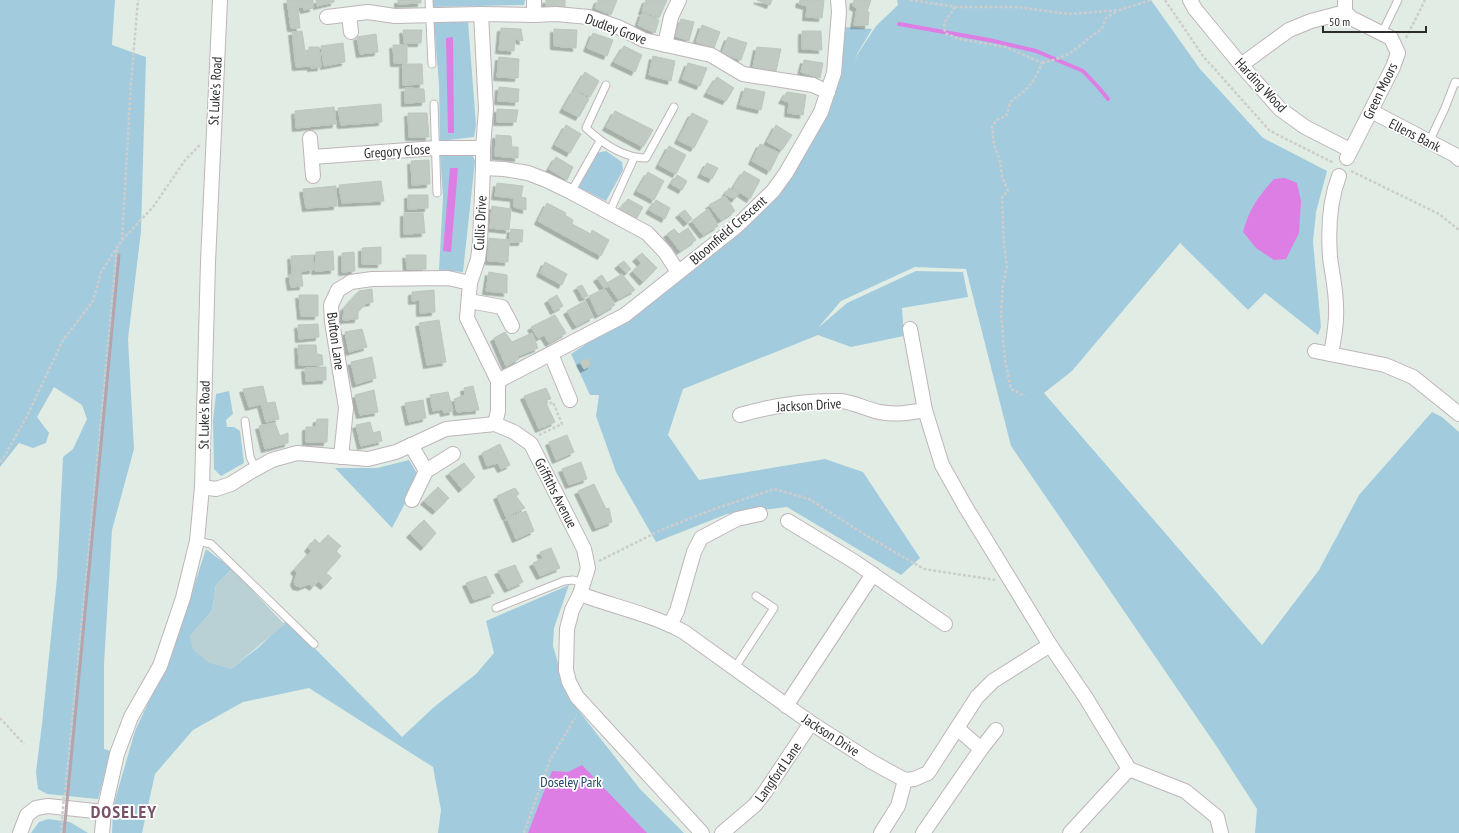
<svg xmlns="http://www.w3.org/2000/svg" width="1459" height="833" font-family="'PT Sans Narrow',sans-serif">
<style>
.green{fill:#a3cbde}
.cemetery{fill:#b9d0d5}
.water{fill:#dd7ee4}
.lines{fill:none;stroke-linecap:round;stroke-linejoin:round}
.stream{stroke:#dd7ee4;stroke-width:4}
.building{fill:#c0c9c2;stroke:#bac8bf;filter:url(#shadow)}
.lane-casing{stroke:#bfb4ba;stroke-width:9}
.street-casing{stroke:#bfb4ba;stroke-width:16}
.path{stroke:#cdcdcd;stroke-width:2.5;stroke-dasharray:3 2;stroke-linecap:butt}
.lane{stroke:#fff;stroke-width:7}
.street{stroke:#fff;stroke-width:14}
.rail{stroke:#b5a4ac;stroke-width:3}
.path-bridge{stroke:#cdcdcd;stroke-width:2.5;stroke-dasharray:3 2;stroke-linecap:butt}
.labels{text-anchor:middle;stroke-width:3.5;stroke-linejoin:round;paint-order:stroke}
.street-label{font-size:14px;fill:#2d2d2d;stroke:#fff}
.park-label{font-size:14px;fill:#224665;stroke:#fff}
.district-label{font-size:18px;font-weight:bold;letter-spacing:1px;fill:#7a5166;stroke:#fff}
</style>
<defs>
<filter id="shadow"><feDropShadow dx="-3.5" dy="3.5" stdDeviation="0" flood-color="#0004"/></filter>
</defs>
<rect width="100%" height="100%" fill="#e1ede4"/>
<g class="green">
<path d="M0,0h115l-3,45 34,12 -5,174 -13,108 6,110 -22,81 -8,134v85l7,2 -13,48 -51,-5 -9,-5 -2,-17 6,-48 15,-146 6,-121 10,-8 14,-30 -5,-14 -28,-18 -17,30 12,16 -3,10 -13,5 -14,-5 -19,24z"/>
<path d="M432,0h93l-1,5 -92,2z"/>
<path d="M897,0h254l49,69 63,69 64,33 -11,41 -3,30 8,85 -3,8 -53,-42 -17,17 -68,-67 -108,128 -28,22 218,252 57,-75 40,-75 73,-83 10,5 17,15v401h-204l2,-24 -42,-65 -204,-298 -45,-177 -51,-2 -74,34 -23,27 29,-25 69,-32 47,1 5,25 -66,11 2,28 -53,11 -33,-12 -135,54 -15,46 31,45 126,-21 38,13 57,86 -19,17 -114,-68 -60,7 -71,28 -40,-70 -20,-56 3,-21h-9l-19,-41 78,-51 98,-79 87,-137 11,-60 27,2 -15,25 -3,13 3,-12 19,-29 22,-21z"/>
<path d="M468,21l8,104 -2,12 -34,4 -1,-56 -5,-63z"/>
<path d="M606,151l16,11 1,8 -17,31 -30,-15 20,-33z"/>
<path d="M471,152l4,9 -12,111 -24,-2 4,-73 -3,-43z"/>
<path d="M229,391l4,23 -7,6 1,7h7l6,4 4,32 -23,13 -7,-7 -1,-48 3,-27z"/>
<path d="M409,460l10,17 -27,51 -57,-60h42z"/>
<path d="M206,549l26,20 -16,16 -4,26 -22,25 41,33 28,-22 28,-27 115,117 32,-30 42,-33 18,-21 -8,-32 83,-36 -15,43 -1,18 15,51 72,92 44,44h-246l3,-23 -8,-43 -124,-79 -66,14 -50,28 -38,44 -13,59h-30l1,-26 22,-76 14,-30 18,-32z"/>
<path d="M48,819l22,3 18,11h-57l8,-11z"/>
</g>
<path class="cemetery" d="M232,569l53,56c-19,13 -35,29 -54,44l-22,-6 -16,-13 -3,-14 22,-25 4,-26z"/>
<g class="water">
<path d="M453,37l1,96h-6l-2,-95z"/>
<path d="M450,168h8l-7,84 -8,-1z"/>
<path d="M1285,178l12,5 4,18 -2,32 -13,26 -12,1 -18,-12 -13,-16c6,-23 15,-35 31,-53z"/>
<path d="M582,765l65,68h-119l24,-62 16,1z"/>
</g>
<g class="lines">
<path class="stream" d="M899,24l90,16 47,11 47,20 16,17 9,11"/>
</g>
<g class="building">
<path d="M287,0h26v8l-9,2 -1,-3h-5l2,21h-9z"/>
<path d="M316,0h18v2l-17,4z"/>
<path d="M398,0h23v3l-23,1z"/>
<path d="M546,0h19v7l-19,-1z"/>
<path d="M598,0h19l-6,15 -16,-7z"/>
<path d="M646,0h21l-8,18 -17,-7z"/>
<path d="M757,0h15l-2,5z"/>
<path d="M800,0h24l-2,18 -16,-1 1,-11 -8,-2z"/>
<path d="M854,0h17l-4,12h2l-1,13h-14l3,-17 -4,-2z"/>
<path d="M642,13l17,7 -4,13 -17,-8z"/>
<path d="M681,19l13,3 -5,19 -14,-5z"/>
<path d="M702,25l18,7 -6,16 -18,-6z"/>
<path d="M501,28l20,1 2,12 -8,-2 -1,12 -15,-1z"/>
<path d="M554,29l23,1 -1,18 -22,-2z"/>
<path d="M403,30h19l-1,13h-17z"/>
<path d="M302,31l3,20 4,1v-5h10l2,20 -10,1v-2l-15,1 -4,-35z"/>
<path d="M802,31h19l1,19 -20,-1z"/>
<path d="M593,33l20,7 -6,16 -20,-8z"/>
<path d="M376,34l2,18 -18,2 -3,-17z"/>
<path d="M728,37l19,6 -6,17 -19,-7z"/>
<path d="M343,43l2,19 -21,4 -3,-20z"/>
<path d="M393,45h14v18h-13z"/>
<path d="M624,46l18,9 -7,17 -21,-10z"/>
<path d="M757,47l24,2 -5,22 -23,-4z"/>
<path d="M653,56l22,5 -4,20 -22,-6z"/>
<path d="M499,57l20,2 -1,19 -21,-1z"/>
<path d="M804,60l19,3 -3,15 -19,-6z"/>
<path d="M688,63l19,5 -7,18 -18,-7z"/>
<path d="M403,64h19l1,20 -20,1z"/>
<path d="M585,72l14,9 -9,16 -15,-8z"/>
<path d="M717,77l17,11 -8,13 -19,-8z"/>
<path d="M499,87l20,2 -1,13 -20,-1z"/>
<path d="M405,88l19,1 1,13 -20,1z"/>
<path d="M745,88l20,4 -4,18 -21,-5z"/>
<path d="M574,90l15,9 -10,18 -16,-8z"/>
<path d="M787,92l19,3 -3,20 -15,-2 1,-11 -7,-2z"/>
<path d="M381,104l1,18 -41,3 -3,-17z"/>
<path d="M334,107l2,17 -40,4 -1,-17z"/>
<path d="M497,109l21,1 -2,12h-19z"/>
<path d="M615,111l38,19 -10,17 -37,-20z"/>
<path d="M408,113h19l2,24h-20z"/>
<path d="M692,113l16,8 -14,27 -16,-8z"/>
<path d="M566,125l15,9 -11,19 -15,-8z"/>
<path d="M776,125l16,10 -10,15 -15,-8z"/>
<path d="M496,135l15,1 1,11h6v11l-23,-2z"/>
<path d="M760,144l19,9 -9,18 -18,-10z"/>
<path d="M669,146l17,9 -10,19 -17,-9z"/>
<path d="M556,157l17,10 -6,13 -18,-11z"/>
<path d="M429,160l1,24 -18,1 -1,-24z"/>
<path d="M707,163l11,5 -6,11 -11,-5z"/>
<path d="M744,171l16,9 -10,19 -17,-11z"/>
<path d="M648,172l16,9 -10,19 -17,-9z"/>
<path d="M677,175l10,6 -5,9 -11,-6z"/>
<path d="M381,181l3,20 -42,2 -3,-18z"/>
<path d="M497,183l26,3 -2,11 5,1v12l-12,-3v-9l-19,-2z"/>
<path d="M336,186l1,20 -31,2 -3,-19z"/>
<path d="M729,188l10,5 -4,6 -10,-5z"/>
<path d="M408,195h20v13l-20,1z"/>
<path d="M725,196l10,15 -14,9 -12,-15z"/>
<path d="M628,199l15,8 -6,11 -17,-9z"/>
<path d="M656,200l14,8 -5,11 -16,-9z"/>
<path d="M547,203l19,10 -1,2 8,5 -1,4 19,10 1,-4 17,10 -8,16 -63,-35z"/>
<path d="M492,206l19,3 -2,21 -19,-2z"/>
<path d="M708,209l10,17 -15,9 -11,-14z"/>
<path d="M685,210l7,9 -5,4 -8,-9z"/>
<path d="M404,213h19l2,20 -21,1z"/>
<path d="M688,228l8,12 -16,11 -13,-17 7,-5 5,5z"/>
<path d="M511,229l12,1 -1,12h-13z"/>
<path d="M489,238l20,2 -1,22 -20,-1z"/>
<path d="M381,247v17h-19v-16z"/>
<path d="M333,251l1,19 -19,1 1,-19z"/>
<path d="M354,252l1,19 -13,1v-19z"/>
<path d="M642,253l15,15 -14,14 -10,-11 8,-8 -5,-5z"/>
<path d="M313,255v15l-12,1 2,15 -12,1 -2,-12 3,-1 -1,-18z"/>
<path d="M406,255h20v14h-19z"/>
<path d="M624,261l7,8 -5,4 -8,-8z"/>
<path d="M545,262l22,12 -5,11 -22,-12z"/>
<path d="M489,272l18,3v18l-21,-2z"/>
<path d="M622,274l13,16 -17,9 -11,-16z"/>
<path d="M602,275l7,11 -5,2 -7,-10z"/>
<path d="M582,285l6,11 -5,2 -6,-11z"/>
<path d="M372,289l1,13 -7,1 -8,9v7l-15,1 1,-12 15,-17z"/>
<path d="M604,289l11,16 -17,10 -9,-19z"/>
<path d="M434,290l1,22 -15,1v-13l-8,1v-9z"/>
<path d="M299,295h19v21h-17z"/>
<path d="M557,295l6,11 -9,5 -6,-11z"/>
<path d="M585,301l8,16 -17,9 -9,-15z"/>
<path d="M555,315l11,18 -17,10 -5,-8 -6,3 -7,-11z"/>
<path d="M439,320l7,42 -19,3 -8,-42z"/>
<path d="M318,324l1,13 -20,2 -1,-14z"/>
<path d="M362,329l5,18 -18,5 -4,-20z"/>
<path d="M505,332l7,10 20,-9 6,15 -20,8 1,3 -13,7 -12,-28z"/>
<path d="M298,345h18l1,9 5,1 1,10h-24z"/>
<path d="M372,357l4,21 -20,6 -5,-22z"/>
<path d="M588,358l3,7 -7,4 -4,-7z"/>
<path d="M326,367v13l-20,1 -1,-13z"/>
<path d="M263,386l4,17 8,-1 4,17 -13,3 -5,-18 -12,3 -6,-18z"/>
<path d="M473,386l6,24 -22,2 -3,-13 11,-4 -1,-7z"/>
<path d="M546,388l5,11 -5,1 1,5 8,17 -16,7 -15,-33z"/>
<path d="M374,390l4,22 -18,3 -5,-20z"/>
<path d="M448,392l5,19 -9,2 -1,-4 -10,2 -3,-16z"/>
<path d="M423,400l3,18 -17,4 -4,-19z"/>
<path d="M317,419h11l-1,23h-21v-15h10z"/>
<path d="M370,422l3,11 7,-2 2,10 -21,5 -5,-21z"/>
<path d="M275,423l5,13 8,-3v10l-23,6 -6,-23z"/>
<path d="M567,435l7,17 -18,8 -7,-18z"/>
<path d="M500,444l10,21 -9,4 -3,-6 -11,3 -5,-13z"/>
<path d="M581,462l6,17 -18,6 -7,-16z"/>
<path d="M464,463l11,14 -13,12 -13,-16z"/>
<path d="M594,484l12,25 3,-1 3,14 -16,6 -18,-37z"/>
<path d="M438,487l11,11 -13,13 -12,-10z"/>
<path d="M515,488l4,6 -3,2 9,12 -19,9 -9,-21z"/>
<path d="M526,511l8,20 -18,8 -9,-21z"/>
<path d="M424,520l12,13 -12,14 -14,-13z"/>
<path d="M328,535l13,11 -5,5 5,5 -15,17 6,5 -8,8 -6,-5 -5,6 -4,-3 -8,3 -5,-1 -2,-4 3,-9 -3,-3 17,-19 -3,-3 7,-9 5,5z"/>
<path d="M551,548l9,20 -20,8 -7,-13 10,-5 -3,-6z"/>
<path d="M515,565l8,17 -15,7 -10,-18z"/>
<path d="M486,576l8,17 -20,7 -8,-17z"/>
</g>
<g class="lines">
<g class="lane-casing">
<g id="lane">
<path d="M429,0l3,64"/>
<path d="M1382,33l16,-33"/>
<path d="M606,85l-20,43c16,15 37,30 60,30l28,-51"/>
<path d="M434,104l3,89"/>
<path d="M1429,142l16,-34 10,-26 4,1"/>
<path d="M571,192l29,-51"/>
<path d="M609,213l25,-55"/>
<path d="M245,421l5,36 6,12"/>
<path d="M197,541l14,3 103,100"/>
<path d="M496,608l68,-27 9,-1 11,3"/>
<path d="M734,669l40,-61 -18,-12"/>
</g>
</g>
<g class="street-casing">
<g id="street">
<path d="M534,0v15"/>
<path d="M1190,0l5,9 46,56 39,44 25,18 45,23"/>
<path d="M1345,0v12l6,6 40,20 7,15 -5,14 -46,91"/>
<path d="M481,14l5,95 -3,39v20l-3,75 -2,16 -8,24 -3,35 31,63v30l-3,13"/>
<path d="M349,15l2,17"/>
<path d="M327,17l41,-5 27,4 86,-2 53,1 22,-1 33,3 29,10 26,13 67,15 32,19 70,11 15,7"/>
<path d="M665,45l6,-28 8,-17"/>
<path d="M1241,65l48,-35 22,-9 34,-9"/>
<path d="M1371,111l84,44 4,4"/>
<path d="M310,138l3,38"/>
<path d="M312,157l124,-9h47"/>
<path d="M483,168l21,1 24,4 18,7 25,12 76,41 18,19 13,20"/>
<path d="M469,301l33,6 10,19"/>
<path d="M910,329l15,81 17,55 23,41 85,139 36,53 43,71 56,22 32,26 4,16"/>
<path d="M1315,351l70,14 28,12 46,37"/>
<path d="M551,354l19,46"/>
<path d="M1331,354c3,-16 6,-31 5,-48 0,-16 -4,-33 -6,-49 -2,-28 -1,-55 9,-81"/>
<path d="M498,381l127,-66 112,-89 36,-35 13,-18 35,-61 13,-39 5,-61 -1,-12"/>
<path d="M740,415c31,-9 68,-15 101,-14 12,1 25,8 38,11 17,3 29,1 46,-2"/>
<path d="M411,445l15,26 -14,29"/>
<path d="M341,457l5,-49 -14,-86 -1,-17 7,-15 13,-8 21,-3 76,-1 22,5"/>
<path d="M426,471l27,-17"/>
<path d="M202,487l14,2 15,-5 19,-12 22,-12 25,-7 71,6 28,-7 50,-23 49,-5 19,8 17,12 53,105 4,19 -8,26 -8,16 -5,19 -1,41 3,12 8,15 125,136"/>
<path d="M788,521l67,41 90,62"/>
<path d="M580,594c35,13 71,20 104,38l127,91 61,39 33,18 9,-1 14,-6 49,-76 16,-16 57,-36"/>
<path d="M670,625l7,-14 17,-59 7,-14 36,-19 23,-5"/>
<path d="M786,706l87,-132"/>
<path d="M981,749l15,-19"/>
<path d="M20,833l7,-18 9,-7 12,-2 56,6"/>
<path d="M102,833l2,-21 13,-58 14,-37 29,-51 23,-68 14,-57 5,-54 6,-225 12,-262"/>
<path d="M722,833l33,-28 10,-13 46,-69"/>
<path d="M881,833l17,-27 7,-26"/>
<path d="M923,833l58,-84 -24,-21"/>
<path d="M1070,833l59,-64"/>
</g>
</g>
<g class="path">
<path d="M910,0l47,7h60l52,7 51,-4 31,-10"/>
<path d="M1165,0l38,56 66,74 15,8 50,25"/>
<path d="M955,7l-11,16 1,10 14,6 47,8 36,16c-9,21 -13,25 -32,39l-3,13 -10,5 -5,7 2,18 6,16 2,15 6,15 -6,6 2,49 3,20 -4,18 -2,29 4,47 6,29 14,7"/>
<path d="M1406,38l19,-38"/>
<path d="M1042,63c12,-3 24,-6 35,-15 9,-7 15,-13 25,-19l4,-11 11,-7"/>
<path d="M1351,171l88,43 20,16"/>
<path d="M122,240l31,-33 33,-48 14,-14"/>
<path d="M539,435l23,-11 -9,-22 -6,3"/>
<path d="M0,462l4,-5 22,-39 37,-78 30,-39 8,-29 21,-32 9,-158 7,-82"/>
<path d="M599,561l62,-31 53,-21 60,-20 35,10 58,37 57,33 71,11"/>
<path d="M0,718l24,26"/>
<path d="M65,795l27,-277 25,-270"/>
<path d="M61,833l1,-13"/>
<path d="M524,833l26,-73 25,-42"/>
</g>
<use href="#lane" class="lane"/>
<use href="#street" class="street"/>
<path class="rail" d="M64,833l55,-578"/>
<path class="path-bridge" d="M62,819l2,-22"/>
</g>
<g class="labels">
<g class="street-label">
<text transform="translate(616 29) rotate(20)" y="5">Dudley Grove</text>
<text transform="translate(1261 85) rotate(47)" y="5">Harding Wood</text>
<text transform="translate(215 91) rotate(-87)" y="5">St Luke's Road</text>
<text transform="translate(1380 91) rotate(-64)" y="5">Green Moors</text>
<text transform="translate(1415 135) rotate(27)" y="5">Ellens Bank</text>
<text transform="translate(397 151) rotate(-4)" y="5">Gregory Close</text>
<text transform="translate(480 223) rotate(-87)" y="5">Cullis Drive</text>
<text transform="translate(728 230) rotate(-41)" y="5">Bloomfield Crescent</text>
<text transform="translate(336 341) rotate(82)" y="5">Bufton Lane</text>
<text transform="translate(809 405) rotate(-3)" y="5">Jackson Drive</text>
<text transform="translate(204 415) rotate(-89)" y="5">St Luke's Road</text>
<text transform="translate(556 493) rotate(63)" y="5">Griffiths Avenue</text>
<text transform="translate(831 735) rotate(33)" y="5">Jackson Drive</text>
<text transform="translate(778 772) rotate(-55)" y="5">Langford Lane</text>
</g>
<g class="park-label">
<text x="571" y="787">Doseley Park</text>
</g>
<g class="district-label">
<text x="124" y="818">DOSELEY</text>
</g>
</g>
<path d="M1323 26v6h103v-6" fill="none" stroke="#2d2d2d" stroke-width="2"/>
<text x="1329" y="26" font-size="12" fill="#2d2d2d" stroke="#ffffff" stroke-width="3" paint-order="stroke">50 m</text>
</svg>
